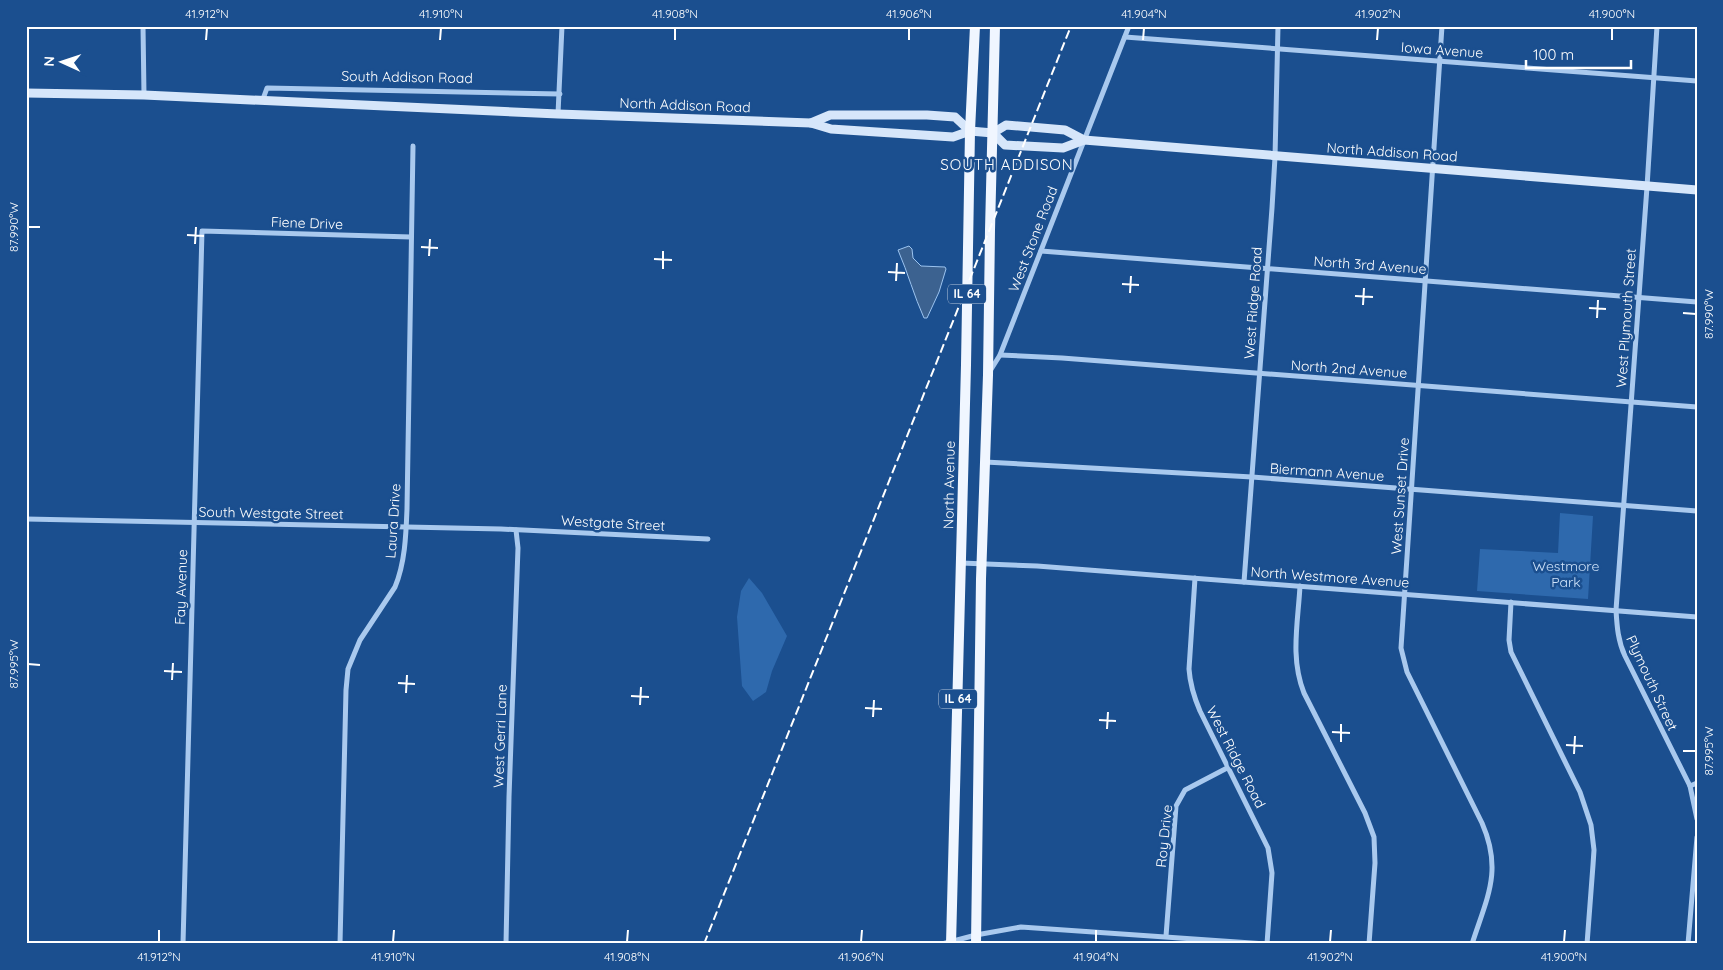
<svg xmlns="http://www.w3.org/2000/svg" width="1723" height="970" font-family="Quicksand,sans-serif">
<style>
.green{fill:#2e69ad}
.water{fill:#3c6290;stroke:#9cc4f0}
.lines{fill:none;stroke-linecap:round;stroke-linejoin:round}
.street{stroke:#a9c9ee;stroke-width:5}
.secondary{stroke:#d6e6fa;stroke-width:9}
.primary{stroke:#f0f6ff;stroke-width:10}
.rail{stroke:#fff;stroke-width:2;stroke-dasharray:9 4;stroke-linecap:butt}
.ticks{fill:none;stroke:#fff;stroke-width:2}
.labels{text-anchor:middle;stroke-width:5;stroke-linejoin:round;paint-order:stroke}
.shield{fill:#1b4f8f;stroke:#bbcadd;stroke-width:1}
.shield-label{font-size:12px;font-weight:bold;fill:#fff}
.street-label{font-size:14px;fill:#fff;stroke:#1b4f8f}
.park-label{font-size:14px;fill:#cfe3fa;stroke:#1b4f8f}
.neighbourhood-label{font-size:15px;letter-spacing:1px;fill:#fff;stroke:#1b4f8f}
.neatline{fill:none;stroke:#fff;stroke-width:2}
.ticks-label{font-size:12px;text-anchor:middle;fill:#fff}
</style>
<rect width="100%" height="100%" fill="#1b4f8f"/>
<g class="green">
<path d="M1560,513l33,3 -5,83 -111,-8 3,-42 78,4z"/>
<path d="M749,578l13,15 25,43 -15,35 -6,21 -13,9 -11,-15 -5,-69 4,-26z"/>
</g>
<path class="water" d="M909,246l3,3 1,9 8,8 24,1 1,2 -7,23 -12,26h-3c-10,-22 -16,-45 -26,-68z"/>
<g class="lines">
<g class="street">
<path d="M143,26l1,69"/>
<path d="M1442,26l-41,622 6,24 75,151c21,48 5,74 -10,121"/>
<path d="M1657,26l-10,161 -31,423c1,17 2,31 9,46l65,130 7,33"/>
<path d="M1125,37l572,44"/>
<path d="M263,99l4,-11 293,6"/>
<path d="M558,114l4,-88"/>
<path d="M1041,251l656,51"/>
<path d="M1000,355l62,3 635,49"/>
<path d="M990,371l10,-16 129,-329"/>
<path d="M985,462l267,15 445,34"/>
<path d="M26,519l475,10 207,10"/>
<path d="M961,563l76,3 660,51"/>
<path d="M1195,578l-6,91c1,15 5,28 11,42l68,137 4,25 -5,71"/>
<path d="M1244,582l28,-374 3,-51 3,-131"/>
<path d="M1300,586c-2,37 -10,72 4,107l61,120 9,24 1,26 -6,81"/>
<path d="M1511,602l-2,38 2,12 69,140 11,33 3,25 -1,15 -6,79"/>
<path d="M1690,786l7,-3"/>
<path d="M1166,936l10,-130 9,-16 44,-23"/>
<path d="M183,944l19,-713 209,6"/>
<path d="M340,944l6,-254 2,-21 12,-29 35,-53c10,-24 11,-52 12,-78l6,-363"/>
<path d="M506,944l3,-147 9,-249 -2,-18"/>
<path d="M942,944l34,-9 45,-8 245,17"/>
<path d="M1688,944l9,-107"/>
</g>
<g class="secondary">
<path d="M26,93l118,2 414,19 253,9 20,6 122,8 17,-6 23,2 13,-8 59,5 19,10 613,50"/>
<path d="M811,123l19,-8h97l28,2 15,14"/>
<path d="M993,133l12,12 58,3 21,-8"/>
</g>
<g class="primary">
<path d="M951,944l15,-579 4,-234 5,-105"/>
<path d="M976,944l5,-365 7,-204 2,-145 5,-204"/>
</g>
<path class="rail" d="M704,944l367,-918"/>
</g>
<path class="ticks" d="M206,40l1,-12M440,40l1,-12M675,40v-12M909,40v-12M1143,40l1,-12M1377,40l1,-12M1612,40v-12M28,227h12M187,235l17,1M195,244l1,-17M421,247l17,1M429,256l1,-17M654,259l18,1M663,269v-18M888,272l17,1M896,281l1,-18M1122,284l17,1M1130,293l1,-17M1355,296l18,1M1363,305l1,-17M1589,308l17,1M1683,313l13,1M1597,318l1,-18M28,664l12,1M164,671l18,1M172,680l1,-17M398,683l17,1M406,693l1,-18M631,696l18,1M640,705l1,-18M865,708l17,1M873,717l1,-17M1099,720l17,1M1107,729l1,-17M1332,732l18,1M1341,742v-18M1566,745l17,1M1683,751h13M1574,754l1,-18M159,942v-12M393,942l1,-12M627,942l1,-12M861,942l1,-12M1096,942v-12M1330,942l1,-12M1564,942l1,-12"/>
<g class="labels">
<g class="shield">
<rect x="948" y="284.5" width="38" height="19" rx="4"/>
<rect x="939" y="689.5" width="38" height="19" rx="4"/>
</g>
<g class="shield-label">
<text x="967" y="298">IL 64</text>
<text x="958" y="703">IL 64</text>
</g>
<g class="street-label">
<text transform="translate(1442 50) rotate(4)" y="5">Iowa Avenue</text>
<text transform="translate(407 77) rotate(1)" y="5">South Addison Road</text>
<text transform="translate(685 105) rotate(2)" y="5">North Addison Road</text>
<text transform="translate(1392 152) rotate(4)" y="5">North Addison Road</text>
<text transform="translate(307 223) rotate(2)" y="5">Fiene Drive</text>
<text transform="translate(1033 239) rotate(-69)" y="5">West Stone Road</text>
<text transform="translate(1370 265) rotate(4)" y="5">North 3rd Avenue</text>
<text transform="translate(1253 303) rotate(-86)" y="5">West Ridge Road</text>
<text transform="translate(1626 318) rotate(-86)" y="5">West Plymouth Street</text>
<text transform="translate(1349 369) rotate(4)" y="5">North 2nd Avenue</text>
<text transform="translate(1327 472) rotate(4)" y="5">Biermann Avenue</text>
<text transform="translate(949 485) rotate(-89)" y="5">North Avenue</text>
<text transform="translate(1400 496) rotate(-86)" y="5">West Sunset Drive</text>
<text transform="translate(271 513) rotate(1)" y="5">South Westgate Street</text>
<text transform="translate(393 521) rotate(-86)" y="5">Laura Drive</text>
<text transform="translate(613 523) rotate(3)" y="5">Westgate Street</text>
<text transform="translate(1330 577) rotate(4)" y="5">North Westmore Avenue</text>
<text transform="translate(181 587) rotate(-88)" y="5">Fay Avenue</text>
<text transform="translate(1652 683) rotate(65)" y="5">Plymouth Street</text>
<text transform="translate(500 736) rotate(-88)" y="5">West Gerri Lane</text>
<text transform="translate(1236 757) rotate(63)" y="5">West Ridge Road</text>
<text transform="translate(1164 836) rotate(-84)" y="5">Roy Drive</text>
</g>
<g class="park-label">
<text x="1566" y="571">Westmore<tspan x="1566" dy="16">Park</tspan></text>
</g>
<g class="neighbourhood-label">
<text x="1007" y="170">SOUTH ADDISON</text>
</g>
</g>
<rect width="1723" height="970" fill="none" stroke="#1b4f8f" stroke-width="55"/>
<g transform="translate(62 62) rotate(273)" stroke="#1b4f8f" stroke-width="4" paint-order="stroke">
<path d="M0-4L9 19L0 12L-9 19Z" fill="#ffffff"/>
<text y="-8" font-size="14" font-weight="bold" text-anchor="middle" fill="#ffffff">N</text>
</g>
<path d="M1526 60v8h105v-8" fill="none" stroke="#ffffff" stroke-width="2.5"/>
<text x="1533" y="60" font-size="15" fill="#ffffff" stroke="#1b4f8f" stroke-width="4" paint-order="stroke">100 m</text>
<rect x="28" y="28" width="1668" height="914" class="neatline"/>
<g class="ticks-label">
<text x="207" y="18">41.912°N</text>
<text x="441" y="18">41.910°N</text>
<text x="675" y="18">41.908°N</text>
<text x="909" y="18">41.906°N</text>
<text x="1144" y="18">41.904°N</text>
<text x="1378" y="18">41.902°N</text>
<text x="1612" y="18">41.900°N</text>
<text transform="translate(14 227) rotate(-90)" y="4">87.990°W</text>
<text transform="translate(1709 314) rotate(-90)" y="4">87.990°W</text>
<text transform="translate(14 664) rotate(-90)" y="4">87.995°W</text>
<text transform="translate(1709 751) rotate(-90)" y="4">87.995°W</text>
<text x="159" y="961">41.912°N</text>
<text x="393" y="961">41.910°N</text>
<text x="627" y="961">41.908°N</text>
<text x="861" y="961">41.906°N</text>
<text x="1096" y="961">41.904°N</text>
<text x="1330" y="961">41.902°N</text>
<text x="1564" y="961">41.900°N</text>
</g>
</svg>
